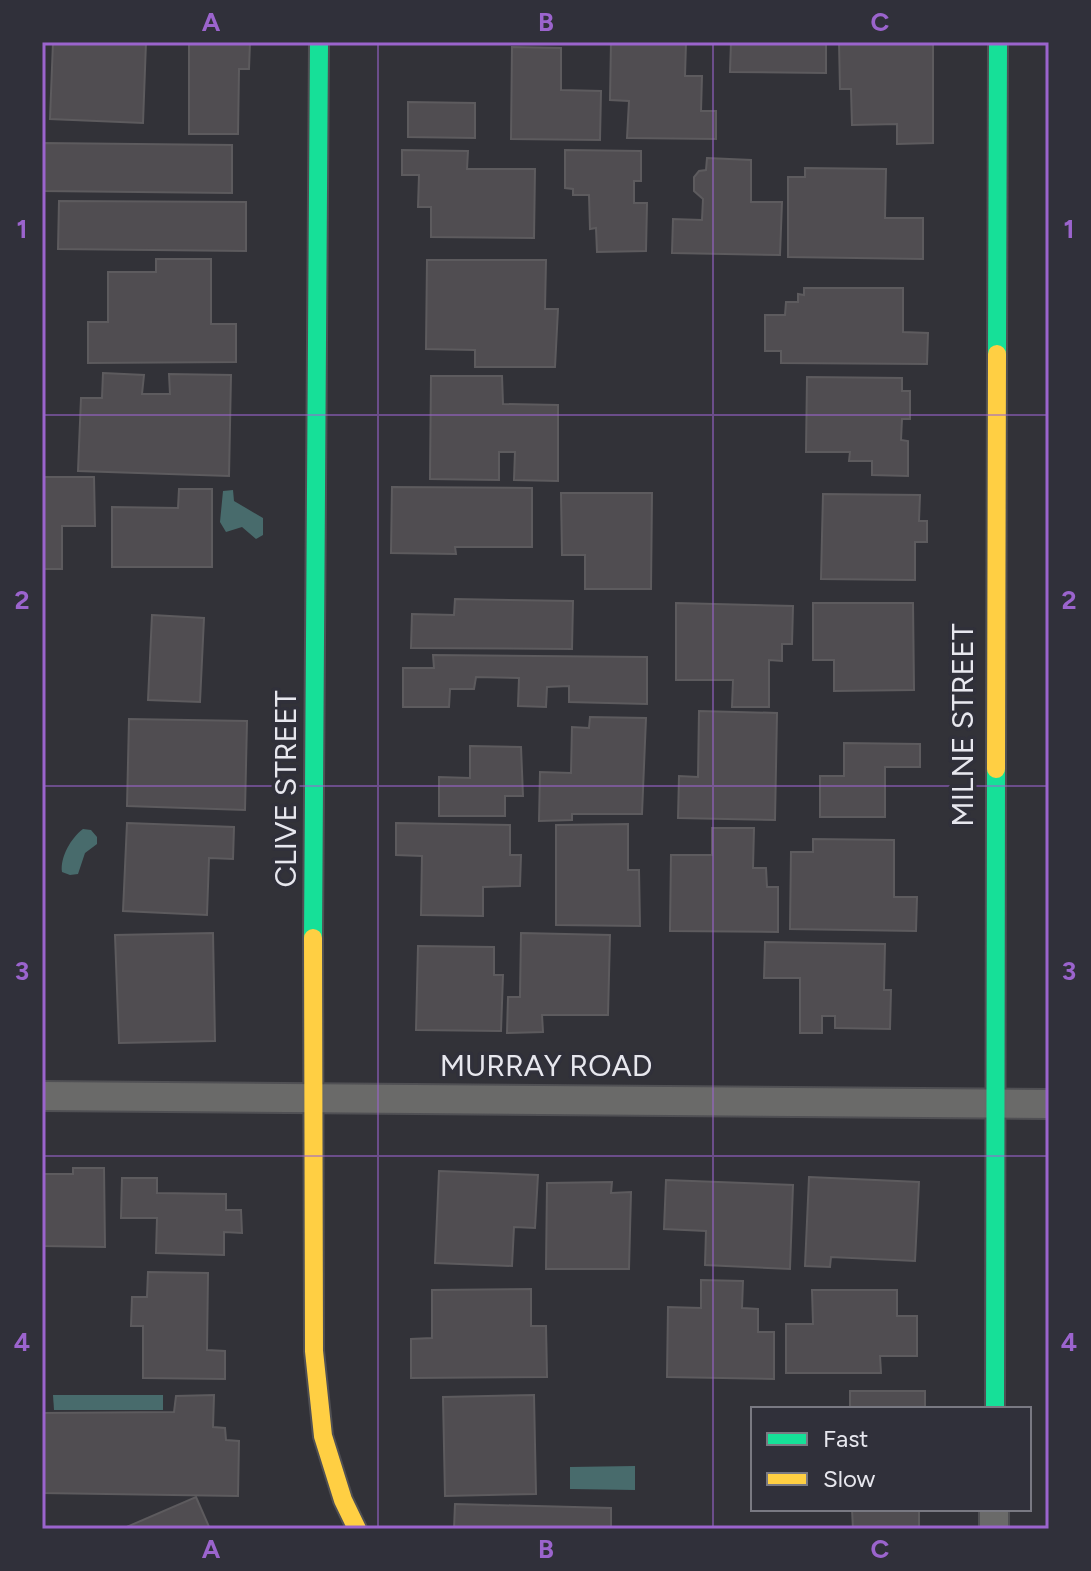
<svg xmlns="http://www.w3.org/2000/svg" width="1091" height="1571" font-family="Figtree,sans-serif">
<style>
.water{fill:#486b6c}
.building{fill:#504d51;stroke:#5d5b5e;stroke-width:2}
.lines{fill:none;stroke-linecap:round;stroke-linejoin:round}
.street-casing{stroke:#505054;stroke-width:32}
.fast-casing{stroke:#505054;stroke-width:22}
.slow-casing{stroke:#505054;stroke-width:22}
.street{stroke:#6a6a69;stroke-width:28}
.fast{stroke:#16e098;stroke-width:18}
.slow{stroke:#ffcf43;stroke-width:18}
.grid{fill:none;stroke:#9b64cd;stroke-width:2;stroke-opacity:0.55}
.labels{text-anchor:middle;stroke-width:7;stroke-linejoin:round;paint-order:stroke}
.street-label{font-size:30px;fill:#e7e7ee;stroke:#30303a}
.neatline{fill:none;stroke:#9b64cd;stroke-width:3}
.grid-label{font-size:26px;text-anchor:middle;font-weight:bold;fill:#9b64cd}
</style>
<rect width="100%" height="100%" fill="#323238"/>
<g class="water">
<path d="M233,490l1,11 29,17v17l-7,4 -14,-12 -16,5 -6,-10 3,-31z"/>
<path d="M83,829l8,1 6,7v7l-12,9 -7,21 -8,1 -8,-3c-2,-15 9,-34 21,-43z"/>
<path d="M53,1395h110v15h-109z"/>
<path d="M635,1466v24l-65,-1v-22z"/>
</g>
<g class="building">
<path d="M53,42h93l-3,81 -93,-4z"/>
<path d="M189,42h61l-1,27h-10l-1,65h-49z"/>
<path d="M611,42h75l-1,34h17l-1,35h15v28l-89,-1 2,-37 -19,-1z"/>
<path d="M731,42h95v31l-96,-1z"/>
<path d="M839,42h94v101l-36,1v-20l-45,1 -1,-36h-11z"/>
<path d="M512,47l49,1v42l40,1 -1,49 -89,-1z"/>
<path d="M408,102l67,1v35l-67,-1z"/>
<path d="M42,143l190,2v48l-190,-2z"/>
<path d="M402,150l66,1 -1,18h68l-1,69 -103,-1v-30h-13l1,-32h-17z"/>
<path d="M565,150l76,1v30h-7v22h13l-1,48 -49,1 -1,-24 -6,1 -1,-34h-16v-6l-8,-1z"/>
<path d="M707,158l44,2v42h31l-2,53 -108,-2 1,-34 29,1 1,-21 -9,-8v-14l5,-6 7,-1z"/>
<path d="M805,168l81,1 -1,49h38v41l-135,-2v-80h17z"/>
<path d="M59,201l187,1v49l-188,-2z"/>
<path d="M156,259h55v65h25v38l-148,1v-41h20v-50h48z"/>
<path d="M427,260h119l-1,49h13l-3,58h-80v-17l-49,-1z"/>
<path d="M804,288h99v44l25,1 -1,31 -146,-1v-12h-16v-36h20l1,-13h12v-8l6,1z"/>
<path d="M103,373l41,2 -2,19h28l-1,-20 62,1 -2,101 -151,-5 3,-73h21z"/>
<path d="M431,376h71l1,28 55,1v76l-44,-1 1,-28h-16v28l-69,-1z"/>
<path d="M807,377l95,1v13h8v28h-8l-1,21 7,1v35l-36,-1v-14h-23l1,-9h-44z"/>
<path d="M42,477h52l1,49h-33v43h-19v23z"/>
<path d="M392,487l140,1v59h-77l1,7 -65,-1z"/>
<path d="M179,489h33v78h-100v-60l66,1z"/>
<path d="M561,493h91l-1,96h-66v-34h-23z"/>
<path d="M823,494l97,1 -1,26h8v21h-12v38l-94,-1z"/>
<path d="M455,599l118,2 -1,48 -161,-1 1,-34 42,1z"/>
<path d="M676,603l117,3 -1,38h-10v17l-13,-1v47h-37l1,-27h-57z"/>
<path d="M813,603h100l1,87 -80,1v-31h-21z"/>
<path d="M152,615l52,3 -4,84 -52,-2z"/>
<path d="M433,655l214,2v47l-78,-2v-16l-22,1 -1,20 -28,-1 1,-28 -43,-1 -2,12h-24l-1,18h-46v-39h31z"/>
<path d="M699,711l78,2 -2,107 -97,-2 1,-42 19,1z"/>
<path d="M590,717l56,1 -4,96h-70v6l-33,1 1,-49 31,1 1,-46 17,1z"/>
<path d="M129,719l118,2 -2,89 -118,-4z"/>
<path d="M844,743l76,1v23h-35v50h-65v-41h24z"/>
<path d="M470,746l51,1 2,49h-18v20h-66v-39l31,1z"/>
<path d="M127,823l107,4 -1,32 -24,-1 -2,57 -84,-4z"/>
<path d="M396,823l114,2v30h11l-1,31 -37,1v29l-62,-1 1,-59 -26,-1z"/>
<path d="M628,824v46h11l1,56 -84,-1v-100z"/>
<path d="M712,828h42l-1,40h13l1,19h11v45l-108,-1 1,-76h41z"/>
<path d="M813,839l81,1v57h23l-1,34 -126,-2 1,-77h22z"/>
<path d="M213,933l2,108 -96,2 -4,-108z"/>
<path d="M521,933l89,2 -2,80h-66l1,17 -36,1 1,-36h12z"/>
<path d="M765,942l120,2 -1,46h7l-1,39 -55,-1v-12h-13v17h-22v-55h-36z"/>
<path d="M418,946l76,1v28h9l-2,56 -85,-1z"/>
<path d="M73,1168h31l1,79 -63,-1v-72h31z"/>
<path d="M439,1171l99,4 -3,53 -21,-1 -2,39 -77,-3z"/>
<path d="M809,1177l110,5 -4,79 -84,-4 -1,10 -25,-1z"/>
<path d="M122,1178h35v15l69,1v16h15l1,23 -18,-1v23l-68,-2 1,-35h-36z"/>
<path d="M666,1180l127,5 -3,84 -85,-4 1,-34 -42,-2z"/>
<path d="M612,1182l-1,11 20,-1 -2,77h-83l1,-86z"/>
<path d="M148,1272l60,1 -1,77 18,1v28l-82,-1v-52h-12l1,-29h15z"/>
<path d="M701,1280l42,1 -1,27 16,1v23h16v47l-107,-2 1,-70 33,1z"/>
<path d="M531,1289v37h15l1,51 -136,1v-39l21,-1v-48z"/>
<path d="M812,1290h85v26h20v40h-37l1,17h-95v-49h27z"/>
<rect x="850" y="1391" width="75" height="18"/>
<path d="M214,1395l-1,32 12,1 1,12 13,1 -1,55 -196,-3v-80l132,-1 2,-16z"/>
<path d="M534,1395l2,99 -91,2 -2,-99z"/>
<path d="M196,1497l14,32h-88z"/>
<path d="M455,1504l156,4v21h-157z"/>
<path d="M852,1509h67v20h-66z"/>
</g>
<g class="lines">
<g class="street-casing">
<g id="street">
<path d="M42,1096l1007,8"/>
<path d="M994,1529v-20"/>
</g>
</g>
<g class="fast-casing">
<g id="fast">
<path d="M997,354l1,-312"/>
<path d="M313,938l6,-896"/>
<path d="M995,1409l1,-640"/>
</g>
</g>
<g class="slow-casing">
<g id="slow">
<path d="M996,769l1,-415"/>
<path d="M313,938l1,413 9,85 20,64 14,29"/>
</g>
</g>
<use href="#street" class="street"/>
<use href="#fast" class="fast"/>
<use href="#slow" class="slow"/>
</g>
<path class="grid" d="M378,42v1487M713,42v1487M42,415h1007M42,786h1007M42,1156h1007"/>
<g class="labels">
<g class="street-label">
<text transform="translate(963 725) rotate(-90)" y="10">MILNE STREET</text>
<text transform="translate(286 789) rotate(-90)" y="10">CLIVE STREET</text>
<text x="546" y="1076">MURRAY ROAD</text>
</g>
</g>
<rect width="1091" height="1571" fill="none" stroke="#30303a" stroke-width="88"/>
<rect x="751" y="1407" width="280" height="104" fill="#30303a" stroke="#797982" stroke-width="2"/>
<rect x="767" y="1433" width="40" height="12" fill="#16e098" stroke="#797982" stroke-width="2"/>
<text x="823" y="1447" font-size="24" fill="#e7e7ee">Fast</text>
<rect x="767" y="1473" width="40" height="12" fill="#ffcf43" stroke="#797982" stroke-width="2"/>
<text x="823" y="1487" font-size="24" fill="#e7e7ee">Slow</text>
<rect x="44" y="44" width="1003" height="1483" class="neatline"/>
<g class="grid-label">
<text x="211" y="31">A</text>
<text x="546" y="31">B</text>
<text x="880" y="31">C</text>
<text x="22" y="238">1</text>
<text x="1069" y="238">1</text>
<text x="22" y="609">2</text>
<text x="1069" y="609">2</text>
<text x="22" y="980">3</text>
<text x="1069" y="980">3</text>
<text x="22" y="1351">4</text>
<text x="1069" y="1351">4</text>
<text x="211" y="1558">A</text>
<text x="546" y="1558">B</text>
<text x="880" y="1558">C</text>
</g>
</svg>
